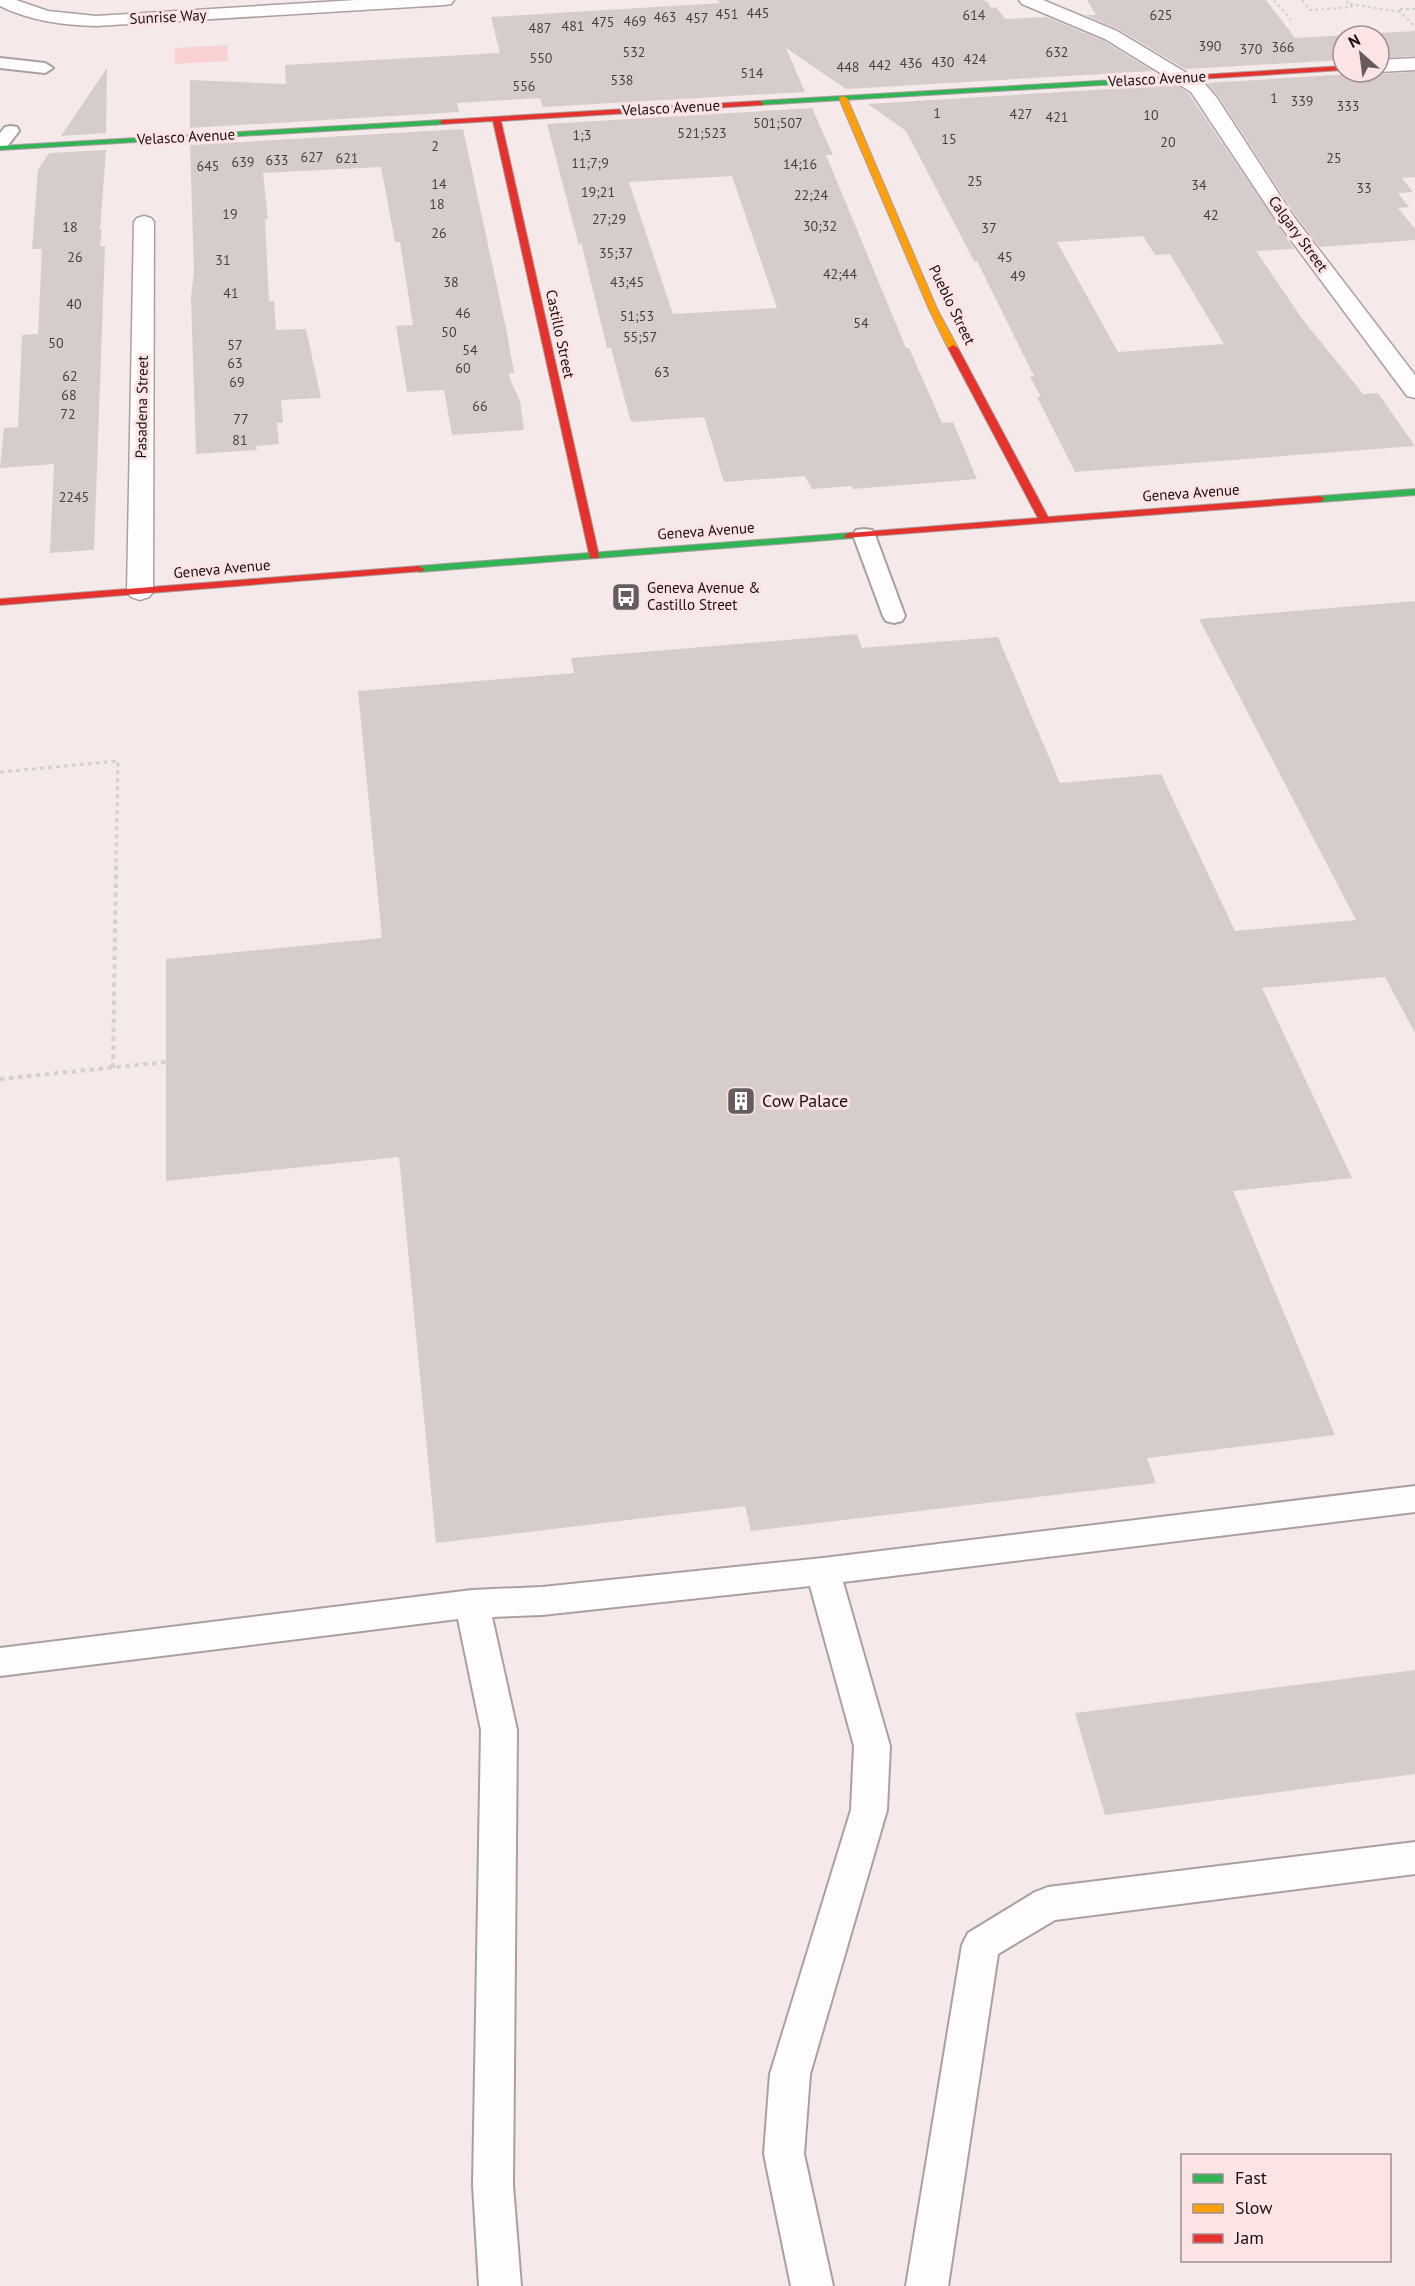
<svg xmlns="http://www.w3.org/2000/svg" width="1415" height="2286" font-family="'PT Sans',sans-serif">
<style>
.green{fill:#fad1d3}
.building{fill:#d7cccc;fill-rule:evenodd}
.lines{fill:none;stroke-linecap:round;stroke-linejoin:round}
.lane-casing{stroke:#aba0a1;stroke-width:4}
.street-casing{stroke:#aba0a1;stroke-width:3}
.fast-casing{stroke:#aba0a1;stroke-width:2}
.slow-casing{stroke:#aba0a1;stroke-width:2}
.jam-casing{stroke:#aba0a1;stroke-width:2}
.path-far2{stroke:#d3d0d0;stroke-width:2;stroke-dasharray:3 3;stroke-linecap:butt}
.path-far1{stroke:#d3d0d0;stroke-width:3;stroke-dasharray:4 4;stroke-linecap:butt}
.path{stroke:#d3d0d0;stroke-width:4;stroke-dasharray:4.5 4.5;stroke-linecap:butt}
.lane{fill:#fefcfc;fill-rule:evenodd}
.street{fill:#fefcfc;fill-rule:evenodd}
.fast{fill:#30b455;fill-rule:evenodd}
.slow{fill:#ff9f0a;fill-rule:evenodd}
.jam{fill:#e5322d;fill-rule:evenodd}
.labels{text-anchor:middle;stroke-width:6;stroke-linejoin:round;paint-order:stroke}
.far-number-label{font-size:14px;fill:#483f40}
.far-street-label{font-size:15px;fill:#191011;stroke:#fce3e4}
.far-poi-label{font-size:15px;fill:#191011;stroke:#fce3e4;text-anchor:start}
.poi-label{font-size:18px;fill:#191011;stroke:#fce3e4;text-anchor:start}
</style>
<rect width="100%" height="100%" fill="#f6e9e9"/>
<path class="green" d="M227,45l1,16 -53,3v-16z"/>
<g class="building">
<path d="M717,0h266l5,2 3,6 5,-1 9,12 42,-2 57,24 49,30 -307,18 -60,-41 19,44 -262,15 -3,-9 -83,5 2,9 -269,16v-48l96,4 -1,-19 215,-12 -9,-36 230,-14z"/>
<path d="M1087,0h179l29,38 120,-7v25l-36,2v-22h-36v24l-158,9 -67,-40 -33,-14h11z"/>
<path d="M107,68l-1,65 -45,3z"/>
<path d="M1352,72h25l2,2 36,-2v105l-13,1 11,14 -15,1 11,14 -11,1 17,21v11l-95,7 -24,-31 -77,-119 -12,-14 143,-9z"/>
<path d="M1176,85l13,9 105,155 -38,2 47,69 60,74 15,-1 37,53 -340,26 -38,-75h4l-11,-20 4,-1 -57,-115h-3l-68,-130 -38,-27zM1143,236l12,19 15,-1 54,90 -106,8 -61,-110z"/>
<path d="M812,108l21,47h-7l80,193h3l33,75 11,-1 24,57 -124,10 -1,-3 -40,3 -7,-13 -81,6 -20,-65 -72,5 -2,-3 -19,-71h-4l-26,-106 -2,4 -32,-122zM732,176l45,132 -104,6 -44,-132z"/>
<path d="M463,129l44,204 7,40h-5l2,9 9,19 4,29 -72,5 -8,-45 -37,2 -11,-66 17,-1 -13,-83h-5l-14,-75 -118,6 5,46h-3l4,82h5l2,29 30,-1 15,69 -40,2 2,23h-6l2,21 -23,2 1,4 -61,4 -5,-157 3,-25 -4,-127z"/>
<path d="M106,150l-6,80h2l-2,16h5l-11,304 -44,3 4,-89 -54,4 4,-40 14,-1 4,-92 16,-1 4,-85h-10l6,-79 11,-17z"/>
<path d="M1415,601v432l-30,-56 -123,11 90,190 -119,13 102,244 -188,23 9,25 -405,48 -6,-25 -309,37 -37,-386 -233,24v-222l216,-21 -24,-247 216,-18 -3,-15 286,-24 5,14 136,-11 62,146 101,-9 74,157 121,-11 -157,-301z"/>
<path d="M1415,1670v104l-310,41 -30,-102z"/>
</g>
<g class="lines">
<g class="lane-casing">
<g id="lane">
<path d="M0,58l45,5 8,5 -8,5 -45,-5z"/>
<path d="M11,126l6,1 2,4 -13,17 -6,1v-16l5,-6z"/>
<path d="M864,529l8,1 3,5 30,81 -3,5 -8,2 -8,-2 -3,-5 -30,-81 3,-5z"/>
<path d="M1415,1486v26l-572,70 47,164 -3,64 -77,264 -6,80 29,132h-42l-27,-132 6,-80 81,-264 3,-64 -44,-160 -268,29 -50,2 25,113 -4,455 8,101h-42l-6,-101 8,-455 -23,-111 -458,57v-28l472,-58 70,-3 281,-29z"/>
<path d="M1415,1842v32l-360,46 -57,34 -50,332h-42l56,-341 6,-12 67,-41 13,-5z"/>
</g>
</g>
<g class="street-casing">
<g id="street">
<path d="M0,0h16l32,11 48,5 260,-16h98l-3,4 -6,1 -349,21c-34,-1 -65,-5 -96,-20z"/>
<path d="M1019,0h24l74,31 88,53 12,14 77,119 121,158v23l-8,-2 -128,-172 -88,-132 -86,-53 -83,-35z"/>
<path d="M1415,58v12l-36,2v-12z"/>
<path d="M144,216l7,2 3,4 -1,370 -4,5 -9,3 -9,-3 -4,-5 7,-370 3,-4z"/>
</g>
</g>
<g class="fast-casing">
<g id="fast">
<path d="M1183,76l4,2 -1,2 -427,25 -4,-2 4,-2z"/>
<path d="M443,120l4,2 -1,2 -446,26v-4z"/>
<path d="M1415,489v6l-95,7 -5,-3 5,-3z"/>
<path d="M849,533l5,3 -1,2 -434,34 -5,-3 5,-3z"/>
</g>
</g>
<g class="slow-casing">
<path id="slow" d="M843,96l4,2 90,211 21,39 -2,2 -8,-2 -19,-39 -90,-211z"/>
</g>
<g class="jam-casing">
<g id="jam">
<path d="M1343,66v4l-160,10 -4,-2 4,-2z"/>
<path d="M759,101l4,2 -1,2 -261,16 98,435 -1,2h-8l-97,-437 -50,3 -4,-2 4,-2z"/>
<path d="M953,345l5,3 90,169 272,-21 5,3 -5,3 -475,36 -1,-2 5,-3 189,-15 -90,-170z"/>
<path d="M419,566l5,3 -1,2 -423,34v-6z"/>
</g>
</g>
<g class="path-far2">
<path d="M1274,0l17,20"/>
<path d="M1302,0l8,10 42,-3 -6,-7"/>
<path d="M1350,4l51,8"/>
<path d="M1415,9h-17l17,18"/>
</g>
<path class="path-far1" d="M0,772l118,-11 -2,105"/>
<g class="path">
<path d="M113,1068l3,-203"/>
<path d="M0,1079l166,-17"/>
</g>
<use href="#lane" class="lane"/>
<use href="#street" class="street"/>
<use href="#fast" class="fast"/>
<use href="#slow" class="slow"/>
<use href="#jam" class="jam"/>
</g>
<defs>
<g id="bus-square" transform="scale(1.5)"><rect x="-9" y="-9" width="18" height="18" rx="4" fill="#665c5d" stroke="#fce3e4"/><path d="M-5-6H5V4H4V6H2V4H-2V6H-4V4H-5ZM-3.5-4V0h7V-4ZM-3.5 1.2v1.5H-2V1.2ZM2 1.2v1.5H3.5V1.2Z" fill="#fff"/></g>
<g id="building-square" transform="scale(1.5)"><rect x="-9" y="-9" width="18" height="18" rx="4" fill="#665c5d" stroke="#fce3e4"/><path d="M-4-6H4V6H1V3H-1V6H-4ZM-2.5-4.3h1.7v1.8h-1.7ZM.8-4.3h1.7v1.8H.8ZM-2.5-1h1.7V.8h-1.7ZM.8-1h1.7V.8H.8Z" fill="#fff"/></g>
</defs>
<g fill-rule="evenodd">
<use href="#bus-square" x="626" y="597"/>
<use href="#building-square" x="741" y="1101"/>
</g>
<g class="labels">
<g class="far-number-label">
<text x="758" y="18">445</text>
<text x="727" y="19">451</text>
<text x="974" y="20">614</text>
<text x="1161" y="20">625</text>
<text x="665" y="22">463</text>
<text x="697" y="23">457</text>
<text x="635" y="26">469</text>
<text x="603" y="27">475</text>
<text x="573" y="31">481</text>
<text x="540" y="33">487</text>
<text x="1210" y="51">390</text>
<text x="1283" y="52">366</text>
<text x="1251" y="54">370</text>
<text x="634" y="57">532</text>
<text x="1057" y="57">632</text>
<text x="541" y="63">550</text>
<text x="975" y="64">424</text>
<text x="943" y="67">430</text>
<text x="911" y="68">436</text>
<text x="880" y="70">442</text>
<text x="848" y="72">448</text>
<text x="752" y="78">514</text>
<text x="622" y="85">538</text>
<text x="524" y="91">556</text>
<text x="1274" y="103">1</text>
<text x="1302" y="106">339</text>
<text x="1348" y="111">333</text>
<text x="937" y="118">1</text>
<text x="1021" y="119">427</text>
<text x="1151" y="120">10</text>
<text x="1057" y="122">421</text>
<text x="778" y="128">501;507</text>
<text x="702" y="138">521;523</text>
<text x="582" y="140">1;3</text>
<text x="949" y="144">15</text>
<text x="1168" y="147">20</text>
<text x="435" y="151">2</text>
<text x="312" y="162">627</text>
<text x="347" y="163">621</text>
<text x="1334" y="163">25</text>
<text x="277" y="165">633</text>
<text x="243" y="167">639</text>
<text x="590" y="168">11;7;9</text>
<text x="800" y="169">14;16</text>
<text x="208" y="171">645</text>
<text x="975" y="186">25</text>
<text x="439" y="189">14</text>
<text x="1199" y="190">34</text>
<text x="1364" y="193">33</text>
<text x="598" y="197">19;21</text>
<text x="811" y="200">22;24</text>
<text x="437" y="209">18</text>
<text x="230" y="219">19</text>
<text x="1211" y="220">42</text>
<text x="609" y="224">27;29</text>
<text x="820" y="231">30;32</text>
<text x="70" y="232">18</text>
<text x="989" y="233">37</text>
<text x="439" y="238">26</text>
<text x="616" y="258">35;37</text>
<text x="75" y="262">26</text>
<text x="1005" y="262">45</text>
<text x="223" y="265">31</text>
<text x="840" y="279">42;44</text>
<text x="1018" y="281">49</text>
<text x="451" y="287">38</text>
<text x="627" y="287">43;45</text>
<text x="231" y="298">41</text>
<text x="74" y="309">40</text>
<text x="463" y="318">46</text>
<text x="637" y="321">51;53</text>
<text x="861" y="328">54</text>
<text x="449" y="337">50</text>
<text x="640" y="342">55;57</text>
<text x="56" y="348">50</text>
<text x="235" y="350">57</text>
<text x="470" y="355">54</text>
<text x="235" y="368">63</text>
<text x="463" y="373">60</text>
<text x="662" y="377">63</text>
<text x="70" y="381">62</text>
<text x="237" y="387">69</text>
<text x="69" y="400">68</text>
<text x="480" y="411">66</text>
<text x="68" y="419">72</text>
<text x="241" y="424">77</text>
<text x="240" y="445">81</text>
<text x="74" y="502">2245</text>
</g>
<g class="far-street-label">
<text transform="translate(168 17) rotate(-3)" y="5">Sunrise Way</text>
<text transform="translate(1157 79) rotate(-3)" y="5">Velasco Avenue</text>
<text transform="translate(671 108) rotate(-3)" y="5">Velasco Avenue</text>
<text transform="translate(186 137) rotate(-3)" y="5">Velasco Avenue</text>
<text transform="translate(1298 234) rotate(54)" y="5">Calgary Street</text>
<text transform="translate(952 305) rotate(64)" y="5">Pueblo Street</text>
<text transform="translate(560 334) rotate(78)" y="5">Castillo Street</text>
<text transform="translate(142 407) rotate(-89)" y="5">Pasadena Street</text>
<text transform="translate(1191 493) rotate(-4)" y="5">Geneva Avenue</text>
<text transform="translate(706 531) rotate(-4)" y="5">Geneva Avenue</text>
<text transform="translate(222 569) rotate(-5)" y="5">Geneva Avenue</text>
</g>
<g class="far-poi-label">
<text x="647" y="593">Geneva Avenue &amp;<tspan x="647" dy="17">Castillo Street</tspan></text>
</g>
<g class="poi-label">
<text x="762" y="1107">Cow Palace</text>
</g>
</g>
<rect x="1181" y="2154" width="210" height="108" fill="#fce3e4" stroke="#a18f90" stroke-width="1.5"/>
<rect x="1193" y="2174" width="30" height="9" fill="#30b455" stroke="#a18f90" stroke-width="1.5"/>
<text x="1235" y="2184" font-size="18" fill="#191011">Fast</text>
<rect x="1193" y="2204" width="30" height="9" fill="#ff9f0a" stroke="#a18f90" stroke-width="1.5"/>
<text x="1235" y="2214" font-size="18" fill="#191011">Slow</text>
<rect x="1193" y="2234" width="30" height="9" fill="#e5322d" stroke="#a18f90" stroke-width="1.5"/>
<text x="1235" y="2244" font-size="18" fill="#191011">Jam</text>
<g transform="translate(1361 54) rotate(332)"><circle r="28" fill="#fce3e4" stroke="#a18f90" stroke-width="1.5"/>
<path d="M0-4.5L10 22L0 15L-10 22Z" fill="#665c5d"/>
<text y="-9" font-size="16" font-weight="bold" text-anchor="middle" fill="#191011">N</text>
</g>
</svg>
